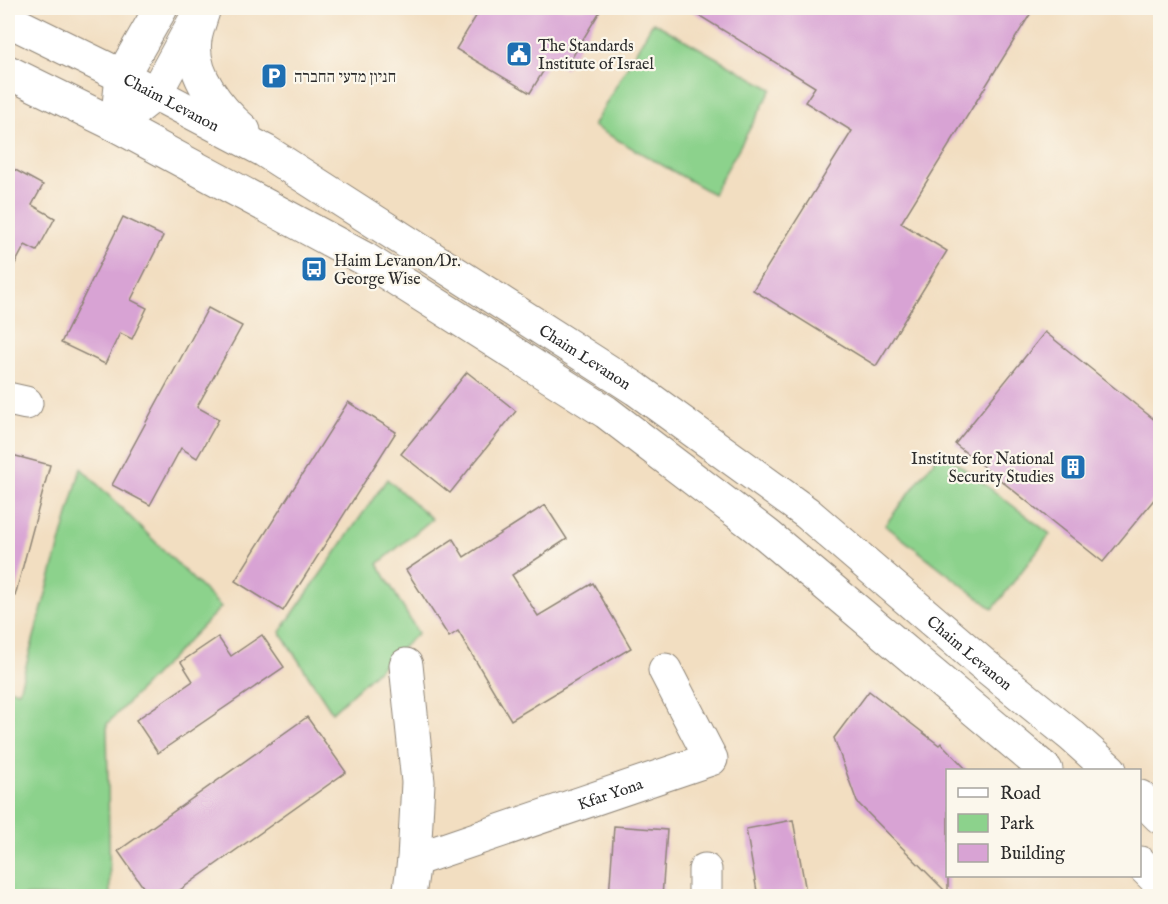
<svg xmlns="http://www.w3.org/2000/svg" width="1168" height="904" font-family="'IM FELL English','Frank Ruhl Libre',serif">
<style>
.green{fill:#8cd28c;stroke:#5c7e5c;stroke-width:1.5}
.building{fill:#d8a3d4}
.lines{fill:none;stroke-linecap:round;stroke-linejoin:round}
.minor-casing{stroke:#8e8476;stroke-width:35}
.major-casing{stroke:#8e8476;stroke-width:35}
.minor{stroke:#fff;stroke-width:33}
.major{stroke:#fff;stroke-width:33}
.labels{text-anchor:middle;stroke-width:4.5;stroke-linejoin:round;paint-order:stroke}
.poi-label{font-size:16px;fill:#2b2b2b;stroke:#fbf7ec;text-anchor:start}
.street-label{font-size:16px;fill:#2b2b2b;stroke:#fbf7ec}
</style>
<rect width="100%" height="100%" fill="#fbf7ec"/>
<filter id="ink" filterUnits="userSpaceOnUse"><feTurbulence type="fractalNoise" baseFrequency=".0167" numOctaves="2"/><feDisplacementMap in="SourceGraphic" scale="12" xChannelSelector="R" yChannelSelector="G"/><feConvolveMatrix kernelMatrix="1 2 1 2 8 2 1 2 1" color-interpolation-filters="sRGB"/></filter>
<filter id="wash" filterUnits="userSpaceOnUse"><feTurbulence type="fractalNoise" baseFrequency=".008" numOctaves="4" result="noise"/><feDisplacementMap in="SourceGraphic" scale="24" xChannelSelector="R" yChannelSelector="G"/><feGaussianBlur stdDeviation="1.35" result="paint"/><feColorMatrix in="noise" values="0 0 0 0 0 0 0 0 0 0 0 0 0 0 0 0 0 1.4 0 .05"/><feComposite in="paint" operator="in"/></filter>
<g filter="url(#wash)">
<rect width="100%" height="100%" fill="#f2dec1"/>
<g class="green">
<path d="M653,22l119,67 -59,105 -120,-68z"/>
<path d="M941,451l109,83 -57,75 -108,-84z"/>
<path d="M81,468l140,139 -114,117 3,172h-102v-207l11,2z"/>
<path d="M387,479l45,40 -54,45 40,69 -86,79 -52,-80z"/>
</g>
<g id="blocks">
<g class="building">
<path d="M481,8h121l-37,61 -15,-9 -20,33 -74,-44z"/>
<path d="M687,8h347l-133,215 46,28 -71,115 -123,-76 99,-159 -47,-29 10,-15z"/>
<path d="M8,166l35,19 -11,20 23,13 -18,33 -12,-6 -17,32z"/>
<path d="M123,217l40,19 -32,64 16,8 -15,31 -12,-6 -15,31 -44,-21z"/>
<path d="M208,308l34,18 -45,81 22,12 -22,39 -16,-10 -31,57 -38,-20z"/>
<path d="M1045,332l116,93v66l-58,71 -148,-118z"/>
<path d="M467,372l49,39 -66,82 -49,-39z"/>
<path d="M348,402l48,30 -113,179 -48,-30z"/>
<path d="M12,455l38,10 -35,131 -7,-1v-121z"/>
<path d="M545,505l22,34 -55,36 26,41 55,-33 38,65 -120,72 -53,-89 -9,6 -43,-67 47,-31 11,18z"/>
<path d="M262,635l22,32 -126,86 -22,-33 57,-39 -12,-19 37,-25 13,19z"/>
<path d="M869,691l70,54 2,-2 27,28h-20v123l-91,-92 -23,-64z"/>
<path d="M307,717l39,55 -176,125h-20l-32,-46z"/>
<path d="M793,820l14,77h-49l-12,-68z"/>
<path d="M614,826l53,4 -5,67h-53z"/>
</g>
</g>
</g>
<g filter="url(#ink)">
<use href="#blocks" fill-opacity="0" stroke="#8e8476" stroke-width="1.5"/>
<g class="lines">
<g class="minor-casing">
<g id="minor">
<path d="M119,105l3,-29 39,-68"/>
<path d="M116,125l39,-31 44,-81"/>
<path d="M8,399l18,4"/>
<path d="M406,665l12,117 -4,78 -5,36"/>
<path id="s1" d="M414,860l297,-101 -46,-89"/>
<path d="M705,870v26"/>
</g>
</g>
<g class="major-casing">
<g id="major">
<path d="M204,8c-3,10 -7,20 -9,31 -5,36 24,70 49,92"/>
<path id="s2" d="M8,20l114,56 143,75 371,238 171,124 176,151 89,72 38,34"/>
<path d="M8,72l108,53 249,134 241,153 161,123 279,235"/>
<path d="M1140,797l20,20"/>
<path d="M1140,863l20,20"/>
</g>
</g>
<use href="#minor" class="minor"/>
<use href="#major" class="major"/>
</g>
</g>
<defs>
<g id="civic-square" transform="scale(1.35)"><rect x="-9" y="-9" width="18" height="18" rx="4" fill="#1f6fb2" stroke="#fbf7ec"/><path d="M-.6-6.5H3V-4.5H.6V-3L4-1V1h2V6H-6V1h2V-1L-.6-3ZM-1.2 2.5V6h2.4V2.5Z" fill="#fff"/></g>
<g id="parking-square" transform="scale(1.35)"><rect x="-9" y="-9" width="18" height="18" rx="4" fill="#1f6fb2" stroke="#fbf7ec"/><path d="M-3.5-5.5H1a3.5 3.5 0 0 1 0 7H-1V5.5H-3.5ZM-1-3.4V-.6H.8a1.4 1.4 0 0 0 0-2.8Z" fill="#fff"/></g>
<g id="bus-square" transform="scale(1.35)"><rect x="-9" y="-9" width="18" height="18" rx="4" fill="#1f6fb2" stroke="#fbf7ec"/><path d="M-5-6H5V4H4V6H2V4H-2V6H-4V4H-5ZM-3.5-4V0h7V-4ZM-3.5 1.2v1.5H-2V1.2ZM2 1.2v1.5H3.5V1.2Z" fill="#fff"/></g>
<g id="building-square" transform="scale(1.35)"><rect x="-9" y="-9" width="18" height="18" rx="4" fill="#1f6fb2" stroke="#fbf7ec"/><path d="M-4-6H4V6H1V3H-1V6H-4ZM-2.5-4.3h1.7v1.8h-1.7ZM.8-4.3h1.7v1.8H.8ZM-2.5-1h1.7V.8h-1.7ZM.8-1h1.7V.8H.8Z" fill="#fff"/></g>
</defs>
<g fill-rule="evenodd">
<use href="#civic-square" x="519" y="54"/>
<use href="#parking-square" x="274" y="76"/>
<use href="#bus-square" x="314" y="269"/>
<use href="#building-square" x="1073" y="467"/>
</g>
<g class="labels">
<g class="poi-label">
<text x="538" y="51">The Standards<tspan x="538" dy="18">Institute of Israel</tspan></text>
<text x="294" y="82">חניון מדעי החברה</text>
<text x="334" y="266">Haim Levanon/Dr.<tspan x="334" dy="18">George Wise</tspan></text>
<text x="1054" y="464" text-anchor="end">Institute for National<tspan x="1054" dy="18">Security Studies</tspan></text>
</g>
<g class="street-label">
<text dy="6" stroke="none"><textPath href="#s2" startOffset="183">Chaim Levanon</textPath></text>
<text dy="6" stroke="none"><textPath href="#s2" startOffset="669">Chaim Levanon</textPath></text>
<text dy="6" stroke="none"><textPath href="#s2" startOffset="1155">Chaim Levanon</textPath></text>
<text dy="6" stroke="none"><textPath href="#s1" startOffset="207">Kfar Yona</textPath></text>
</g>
</g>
<rect width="1168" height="904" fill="none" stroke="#fbf7ec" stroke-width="30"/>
<rect x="946" y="769" width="195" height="108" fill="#fbf7ec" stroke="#a8a59f" stroke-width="1.5"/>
<rect x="958" y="788" width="30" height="9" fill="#ffffff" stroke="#a8a59f" stroke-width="1.5"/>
<text x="1000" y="799" font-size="18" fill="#2b2b2b">Road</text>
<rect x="958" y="814" width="30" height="18" fill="#8cd28c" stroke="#a8a59f" stroke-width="1.5"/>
<text x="1000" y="829" font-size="18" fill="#2b2b2b">Park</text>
<rect x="958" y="844" width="30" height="18" fill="#d8a3d4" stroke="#a8a59f" stroke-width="1.5"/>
<text x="1000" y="859" font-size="18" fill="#2b2b2b">Building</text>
</svg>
